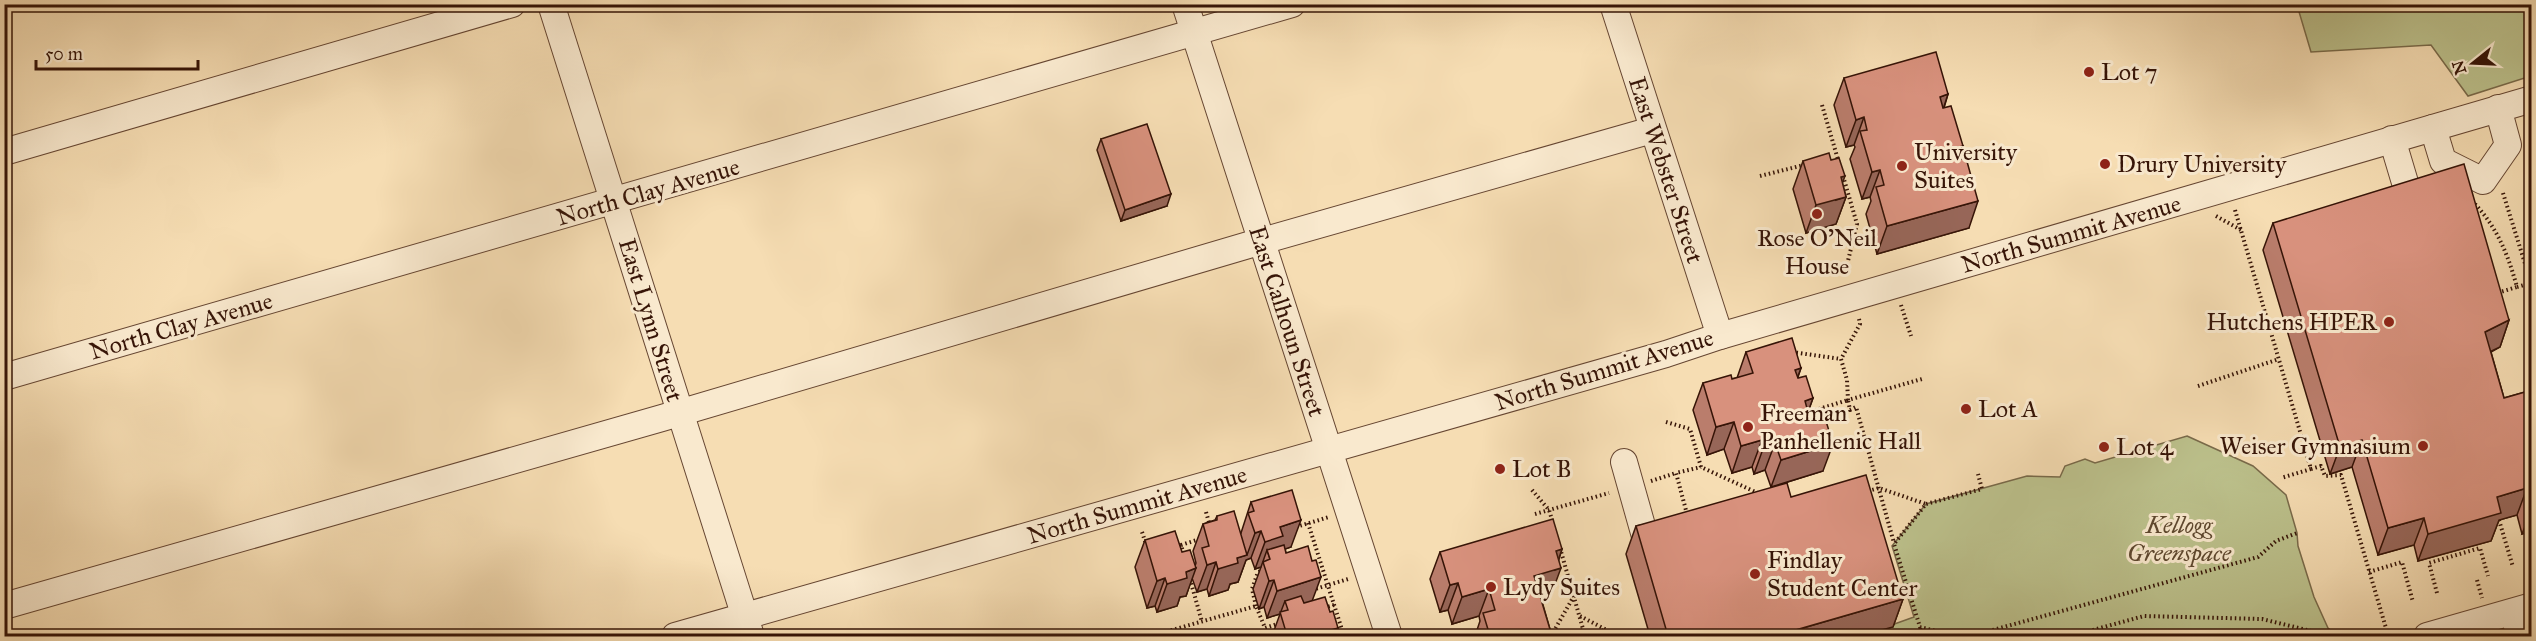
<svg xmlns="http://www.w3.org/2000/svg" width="2536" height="641" font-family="'IM FELL Great Primer',serif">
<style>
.green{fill:#bcc18c;stroke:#796a4a;stroke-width:1.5}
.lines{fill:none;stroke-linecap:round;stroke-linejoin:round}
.minor-casing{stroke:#664632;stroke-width:28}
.path{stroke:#361407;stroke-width:4;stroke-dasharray:1.5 3;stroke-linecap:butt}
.minor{stroke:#f9e9ce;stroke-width:26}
.wall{fill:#ba7d6c;stroke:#361407;stroke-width:1.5}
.shaded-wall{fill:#976658;stroke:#361407;stroke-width:1.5}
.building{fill:#d8917d;stroke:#361407;stroke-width:1.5}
.poi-dot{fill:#8f2418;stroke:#f9e9ce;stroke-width:2}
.labels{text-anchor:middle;stroke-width:6;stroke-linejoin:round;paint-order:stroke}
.poi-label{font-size:24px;fill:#361407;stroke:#f9e9ce;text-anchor:start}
.street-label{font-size:24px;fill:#361407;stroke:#f9e9ce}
.park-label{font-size:24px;font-style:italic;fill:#5e482f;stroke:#f9e9ce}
</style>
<rect width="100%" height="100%" fill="#f6ddb3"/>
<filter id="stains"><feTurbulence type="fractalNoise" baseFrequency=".00333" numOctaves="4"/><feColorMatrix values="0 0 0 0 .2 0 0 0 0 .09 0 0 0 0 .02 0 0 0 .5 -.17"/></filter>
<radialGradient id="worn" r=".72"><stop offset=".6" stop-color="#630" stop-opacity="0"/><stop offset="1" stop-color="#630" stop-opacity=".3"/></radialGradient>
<g class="green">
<path d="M2297,5h234v71l-63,20 -37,-51 -120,7z"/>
<path d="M2187,436l66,30 33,29 11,38 1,13 16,51 14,31 9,8h-476l53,-19 -22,-71 34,-42 101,-28 33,1 5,-11 20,-7 10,4z"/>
</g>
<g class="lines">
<g class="minor-casing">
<g id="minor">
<path d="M551,4l200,632"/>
<path d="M1185,4l204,632"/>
<path d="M1613,4l107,332"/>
<path d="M2433,128l10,33 40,20 25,-36 -10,-37"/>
<path d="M2392,139l17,57"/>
<path d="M4,152l508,-148"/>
<path d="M4,377l1288,-373"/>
<path d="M1624,462l22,78"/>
<path d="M4,606l658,-188 600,-177 390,-111"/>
<path d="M2513,612l7,24"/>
<path d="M675,636l991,-282 54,-18 812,-237"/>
<path d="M2427,636l105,-30"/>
</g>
</g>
<g class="path">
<path d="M1822,105l17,58"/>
<path d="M1760,176l44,-11"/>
<path d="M1843,176l14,48 -12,49"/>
<path d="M2503,193l29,93"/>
<path d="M2475,204c23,25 33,51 42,83l-20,6"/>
<path d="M2235,210l76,259 -30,9"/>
<path d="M2216,216l25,14"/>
<path d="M2517,287l14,-4"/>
<path d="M1901,305l10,31"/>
<path d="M1859,319l1,5 -19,35 6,21 1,20 74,-21"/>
<path d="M1792,352l49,7"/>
<path d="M2198,386l81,-27"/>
<path d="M1806,413l42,-13 2,10 6,-3 38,136"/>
<path d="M1666,422l24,7 11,38 59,27"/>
<path d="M2311,469l10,-3 4,10 16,-1 47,160"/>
<path d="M1651,481l25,-8"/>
<path d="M1532,490l17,20 4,13"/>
<path d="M1868,491l11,-3 47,16"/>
<path d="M1206,512l4,14"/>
<path d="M1535,514l74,-21"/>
<path d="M1687,514l-11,-41 25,-6"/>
<path d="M2499,520l14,47"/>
<path d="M1308,523l36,113"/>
<path d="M1296,527l33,-10"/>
<path d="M1142,532l4,12"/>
<path d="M1181,545l19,-6"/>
<path d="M1175,546l6,-1 3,10"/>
<path d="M1560,548l25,88"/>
<path d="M2369,572l33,-10 11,40"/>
<path d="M1190,579l12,43"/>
<path d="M2477,580l5,18"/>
<path d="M1312,590l36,-11"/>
<path d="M2437,593l-8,-30 51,-15 8,28"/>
<path d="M1256,606l-4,-17 6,-17 6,-2"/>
<path d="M1324,608l10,-3"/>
<path d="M1580,616l38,20"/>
<path d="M1920,628l2,8"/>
<path d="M1158,634l98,-28 9,22 15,-5"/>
<path d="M1585,635l18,-5"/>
<path d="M1343,636l21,-6"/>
<path d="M1551,636l23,-40"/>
<path d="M1564,636l19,-6"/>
<path d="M1956,636l-36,-9 -26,-83 32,-40 56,-15 -4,-15"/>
<path d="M1971,636l287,-79 18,-16 21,-8"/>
<path d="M2071,636l73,-20 118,3 53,13"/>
</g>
<use href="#minor" class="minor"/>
</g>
<g class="wall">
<path d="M1844,78l104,16 -4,14 19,38 -5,14 11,68 -92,26 -11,-40 5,-13 -1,-4 -8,2 -12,-40 5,-12 -1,-2 -8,2 -12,-42z"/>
<path d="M1101,139l66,67 -46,15 -24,-71z"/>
<path d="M1803,161l39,21 4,15 -10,27 -30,9 -13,-44z"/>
<path d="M2273,223l236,97 -9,27 -9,5 13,46 28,-8v151l-4,-9 -6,2 -5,-19 -18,5 -8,21 -73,20 -4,-16 -36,10 -26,-88 -22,7 -67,-224z"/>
<path d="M1746,352l55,16 -3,9 15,21 -5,14 15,59 -52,16 -6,-17 -11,4 -2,-7 -20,6 -8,-24 -17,6 -14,-45 10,-27 34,-5z"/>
<path d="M1791,497l112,102 -10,28 -34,9h-209l-24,-82 10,-28z"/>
<path d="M1251,502l40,45 -6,2 1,4 27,48 17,11 8,16 -3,8h-63l8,-22 -13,4 -3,-11 -5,2 -6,-20 8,-22 -6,2 -4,-11 -5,2 -8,22 -8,2 -2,6 -19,6 -2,-7 -10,3 -5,-14 -6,18 -6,1 -3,9 -20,6 -2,-6 -8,2 -12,-41 10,-27 37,12 13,14 1,-3 -3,-12 10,-27 12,-4 2,-4 24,17z"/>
<path d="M1562,549l-3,10 -8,36 -10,3 11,38h-77l5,-15 -1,-5 -27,8 -4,-14 -8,2 -10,-33 10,-27z"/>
</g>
<g class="shaded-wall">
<path d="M1948,94l-9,28 1,-25z"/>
<path d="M1864,117l-10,28 -8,2 10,-27z"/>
<path d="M1963,146l-10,27 2,-25z"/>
<path d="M1880,170l-10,27 -8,2 10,-27z"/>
<path d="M1845,176l-9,24 10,-3 -10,27 -30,9 10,-28 25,-28z"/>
<path d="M1171,194l-4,12 -46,15 4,-11z"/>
<path d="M1978,201l-9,27 -92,26 10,-28z"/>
<path d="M2509,320l-9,27 -25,12 10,-27z"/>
<path d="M1801,368l-10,27 4,-25z"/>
<path d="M1813,398l-10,28 2,-25z"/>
<path d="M1734,422l-10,27 -17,6 9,-28z"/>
<path d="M1762,440l-10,27 -20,6 9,-27z"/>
<path d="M2362,440l-10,27 -22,7 10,-27z"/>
<path d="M1775,443l-10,27 -11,4 10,-28z"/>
<path d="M1833,444l-10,27 -52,16 10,-27z"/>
<path d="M2527,488l-10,27 -18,5 -8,21 -73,20 10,-27 69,-37z"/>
<path d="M2532,509v15l-4,8 -6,2z"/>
<path d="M2424,518l-10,27 -36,10 10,-27z"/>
<path d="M1301,520l-10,27 -14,5 -7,7 -3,-9 -6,17 -6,2 10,-27 15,-15z"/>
<path d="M1261,531l-10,27 -5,2 -8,22 -8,2 -2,6 -19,6 9,-27 19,-11 10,-3 8,-22z"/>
<path d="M1562,549l-7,21 6,-2 -10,27 -27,8 10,-27 22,-25z"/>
<path d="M1216,562l-9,27 -10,3 10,-27z"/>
<path d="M1196,568l-10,28 -6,1 -3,9 -20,6 10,-28 19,-12z"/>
<path d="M1321,577l-10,27 -26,-3 -5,13 -13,4 10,-27z"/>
<path d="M1165,578l-10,28 -8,2 10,-27z"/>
<path d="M1274,580l-10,27 -5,2 10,-28z"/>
<path d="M1458,583l-10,27 -8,2 10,-27z"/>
<path d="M1489,589l-10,27 -27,8 10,-27z"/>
<path d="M1903,599l-10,28 -34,9h-84z"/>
<path d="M1338,628l-3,8h-24z"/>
<path d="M1291,631l-2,5h-4l1,-4z"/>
</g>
<g class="building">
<path d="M1936,52l12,42 -8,3 3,11 8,-2 12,40 -8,2 3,12 8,-2 12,43 -91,25 -11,-39 8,-2 -4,-15 -8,2 -12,-41 7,-1 -3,-13 -8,3 -12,-42z"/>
<path d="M1147,124l24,70 -46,16 -24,-71z"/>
<path d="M1829,153l2,7 8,-2 6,18 -4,1 5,20 -30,8 -13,-44z"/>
<path d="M2464,164l45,156 -24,12 19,66 28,-8v114l-5,-16 -30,9 4,16 -73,21 -4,-16 -36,10 -26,-88 -22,7 -67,-224z"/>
<path d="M1792,338l9,30 -6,2 3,8 8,-2 7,22 -8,3 3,11 14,-4 11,36 -52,16 -6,-17 -11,3 -2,-6 -21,6 -7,-24 -18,5 -13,-44 28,-8 1,4 21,-6 -7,-21z"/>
<path d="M1866,475l37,124 -128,37h-107l-32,-110 151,-43 4,14z"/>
<path d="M1292,490l9,30 -21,7 3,9 -18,6 -4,-11 -6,2 -7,-20 6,-2 -3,-9z"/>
<path d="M1234,511l13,44 -10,3 1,5 -20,6 -2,-7 -9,3 -5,-17 7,-2 -6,-22 14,-4v-4z"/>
<path d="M1553,519l9,30 -6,2 5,17 -27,8 18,60h-62l-7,-23 12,-3 -6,-21 -27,8 -4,-14 -8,2 -10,-33z"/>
<path d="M1175,531l7,21 8,-2 6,18 -10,4 1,6 -20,6 -2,-6 -8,3 -12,-41z"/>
<path d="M1284,545l2,8 22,-7 4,15 4,-1 5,17 -44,14 -3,-11 -5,1 -6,-19 7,-3 -3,-9z"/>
<path d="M1301,596l3,7 21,-6 5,15 3,-1 5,17 -27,8h-18l-2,-5 -5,1 -6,-20 8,-2 -3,-9z"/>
</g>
<g class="poi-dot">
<circle cx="2089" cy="72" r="6"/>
<circle cx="2105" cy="164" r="6"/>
<circle cx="1902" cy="166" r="6"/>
<circle cx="1817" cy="214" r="6"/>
<circle cx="2389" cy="322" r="6"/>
<circle cx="1966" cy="409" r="6"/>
<circle cx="1748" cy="427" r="6"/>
<circle cx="2423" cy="446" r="6"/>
<circle cx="2104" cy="447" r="6"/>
<circle cx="1500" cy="469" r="6"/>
<circle cx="1755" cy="574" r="6"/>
<circle cx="1491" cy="587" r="6"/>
</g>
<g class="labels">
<g class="poi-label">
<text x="2101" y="80">Lot 7</text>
<text x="1914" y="160">University<tspan x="1914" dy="28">Suites</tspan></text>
<text x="2117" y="172">Drury University</text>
<text x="1817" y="246" text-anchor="middle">Rose O’Neil<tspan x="1817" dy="28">House</tspan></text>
<text x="2377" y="330" text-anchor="end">Hutchens HPER</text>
<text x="1978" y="417">Lot A</text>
<text x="1760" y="421">Freeman<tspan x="1760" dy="28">Panhellenic Hall</tspan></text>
<text x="2411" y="454" text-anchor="end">Weiser Gymnasium</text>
<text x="2116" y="455">Lot 4</text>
<text x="1512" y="477">Lot B</text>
<text x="1767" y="568">Findlay<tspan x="1767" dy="28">Student Center</tspan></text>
<text x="1503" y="595">Lydy Suites</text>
</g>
<g class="street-label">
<text transform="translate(1666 170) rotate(72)" y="8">East Webster Street</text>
<text transform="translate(648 192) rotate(-16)" y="8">North Clay Avenue</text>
<text transform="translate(2071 234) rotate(-16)" y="8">North Summit Avenue</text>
<text transform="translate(651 320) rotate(73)" y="8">East Lynn Street</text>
<text transform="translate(1287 321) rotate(72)" y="8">East Calhoun Street</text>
<text transform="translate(181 326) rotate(-16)" y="8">North Clay Avenue</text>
<text transform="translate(1604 370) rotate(-17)" y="8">North Summit Avenue</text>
<text transform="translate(1137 505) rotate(-16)" y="8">North Summit Avenue</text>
</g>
<g class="park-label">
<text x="2179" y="533">Kellogg<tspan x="2179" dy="28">Greenspace</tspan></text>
</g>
</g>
<rect width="2536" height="641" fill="none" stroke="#f6ddb3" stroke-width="24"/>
<rect x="6" y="6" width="2524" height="629" fill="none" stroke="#361407" stroke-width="3"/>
<rect x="12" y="12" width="2512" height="617" fill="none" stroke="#361407" stroke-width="1.5"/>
<g transform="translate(2473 63) rotate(252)" stroke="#f9e9ce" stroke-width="4.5" paint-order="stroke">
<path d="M0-4.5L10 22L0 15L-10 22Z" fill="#361407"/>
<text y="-9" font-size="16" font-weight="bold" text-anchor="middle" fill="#361407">N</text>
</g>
<path d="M36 60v9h162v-9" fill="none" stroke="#361407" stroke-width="3"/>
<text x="45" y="60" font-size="18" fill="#361407" stroke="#f9e9ce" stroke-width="4.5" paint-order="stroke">50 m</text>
<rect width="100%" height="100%" filter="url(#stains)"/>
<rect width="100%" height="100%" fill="url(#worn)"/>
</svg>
